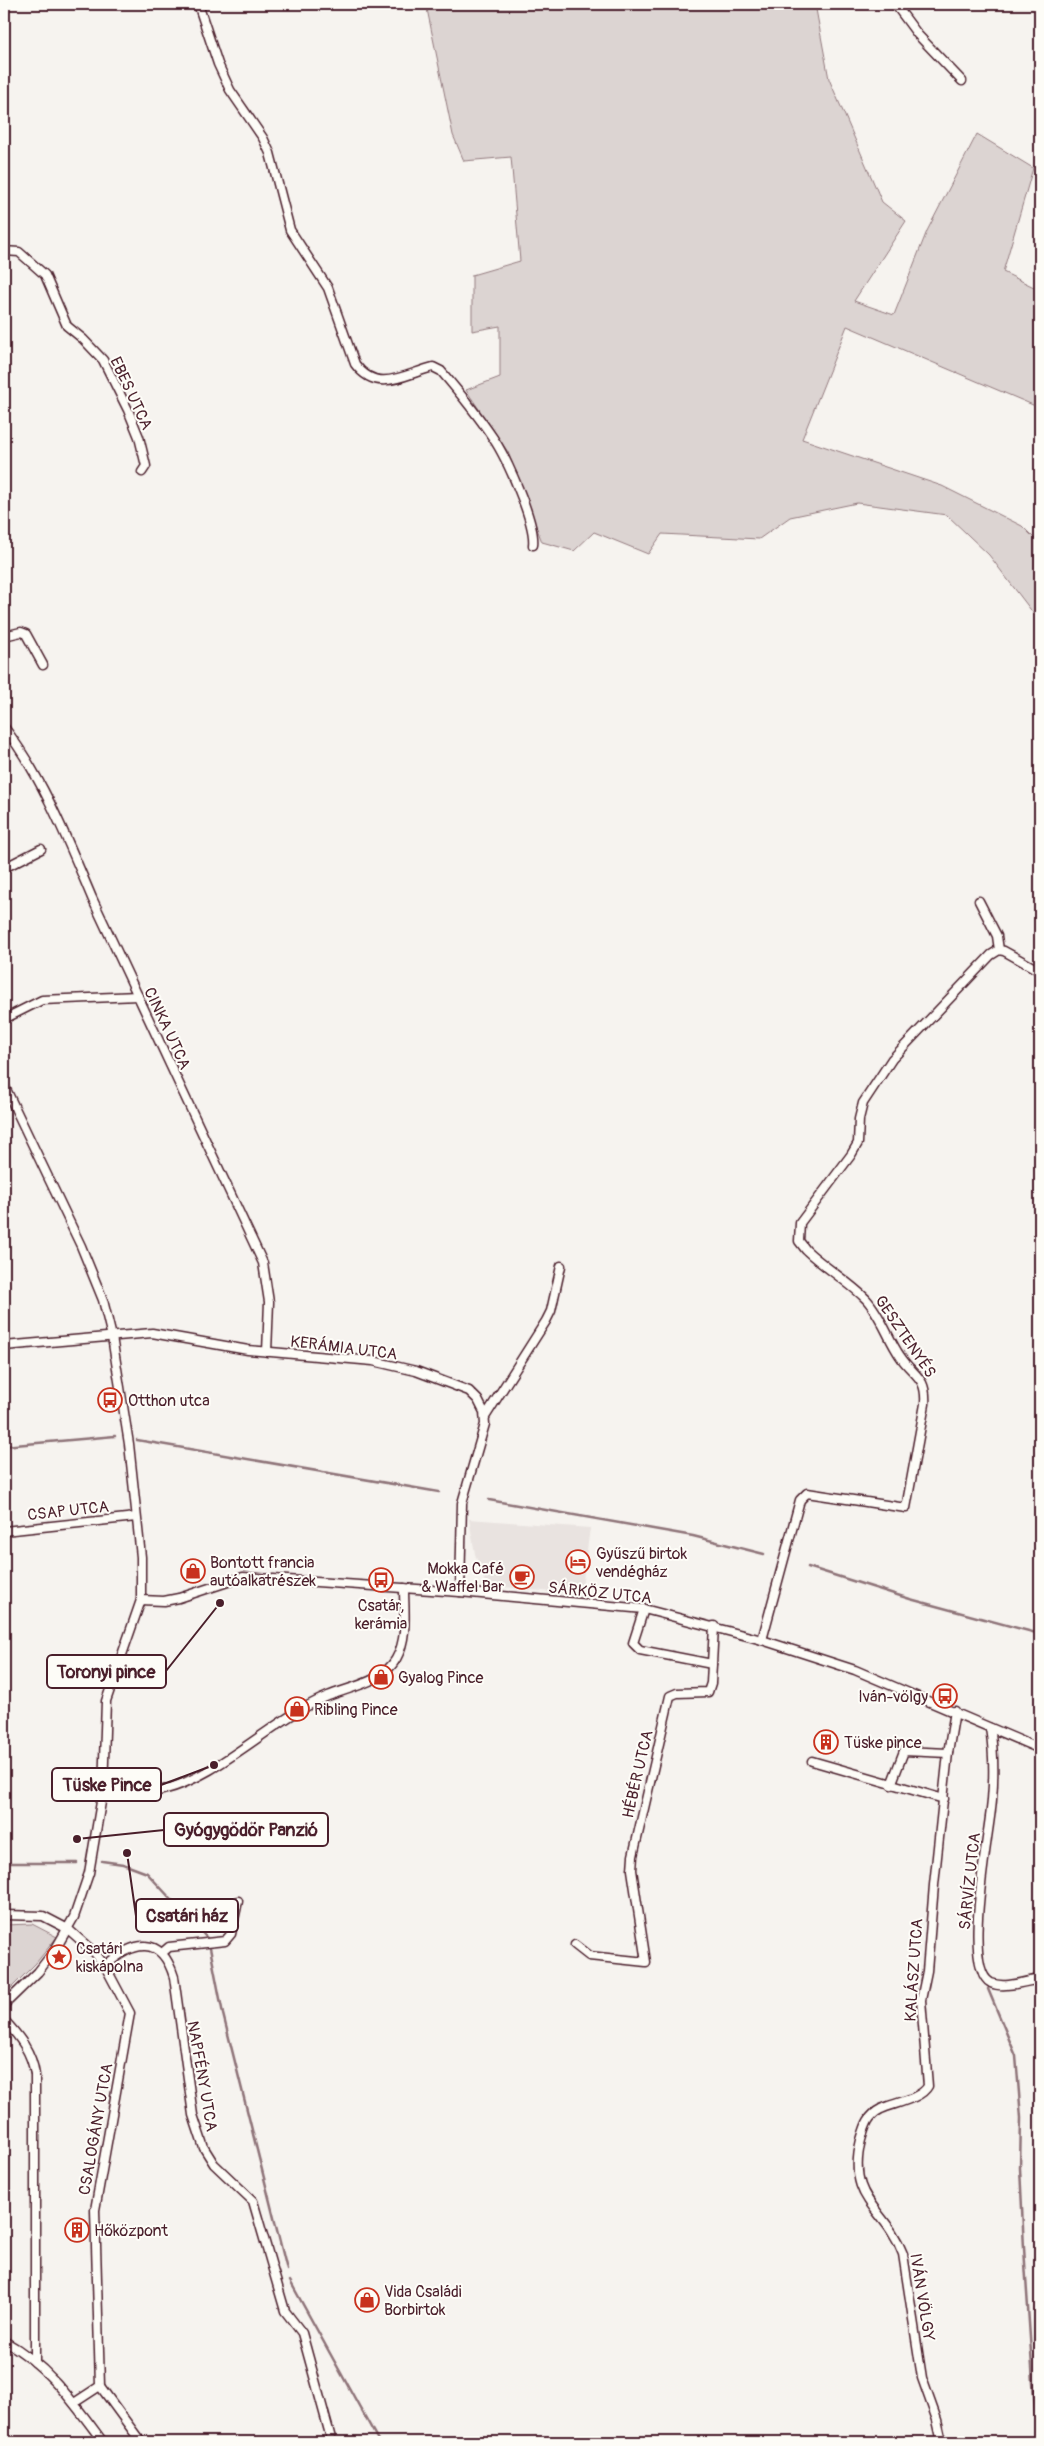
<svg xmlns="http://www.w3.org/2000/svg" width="1044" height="2446" font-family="Pangolin,sans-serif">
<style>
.built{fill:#e9e3e0}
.green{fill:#dcd4d2;stroke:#937a7e}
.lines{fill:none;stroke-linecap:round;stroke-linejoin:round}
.stream{stroke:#8e7378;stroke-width:2.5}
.street-casing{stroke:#4a1f2b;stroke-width:11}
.street{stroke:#fdfcf7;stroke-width:8}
.labels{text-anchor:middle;stroke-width:4;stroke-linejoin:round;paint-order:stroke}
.street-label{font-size:16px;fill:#4a1f2b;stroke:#fdfcf7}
.poi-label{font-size:16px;fill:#4a1f2b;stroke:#fdfcf7;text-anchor:start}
.leader{fill:none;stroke:#4a1f2b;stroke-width:2}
.callout-dot{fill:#4a1f2b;stroke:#fdfcf7;stroke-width:2}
.callout{fill:#fdfcf7;stroke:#4a1f2b;stroke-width:2}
.callout-label{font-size:18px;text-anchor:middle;font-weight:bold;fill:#4a1f2b}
</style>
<rect width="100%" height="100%" fill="#f6f3ef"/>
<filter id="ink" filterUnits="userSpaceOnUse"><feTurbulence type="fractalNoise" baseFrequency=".02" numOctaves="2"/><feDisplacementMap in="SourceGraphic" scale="10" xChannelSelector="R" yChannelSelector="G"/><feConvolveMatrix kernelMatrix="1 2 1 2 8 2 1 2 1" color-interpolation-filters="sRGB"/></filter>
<g filter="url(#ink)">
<path class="built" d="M469,1519l121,9 -9,67 -95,-10 -11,-31z"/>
<g class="green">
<path d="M426,4h389l14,75 53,123 24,19 -52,80 40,14 33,-84 50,-97 56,34 -30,104 37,18v118l-193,-82 -45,113 140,47 80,40 18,18v78l-51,-67 -42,-40 -90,-12 -67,14 -31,22 -97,-5 -14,20 -54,-22 -20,19 -32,-9 -34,-90 -42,-62 34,-13v-51l-28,5v-56l48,-14 -9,-104 -47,4 -11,-26z"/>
<path d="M32,1924l25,13 -21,26 -32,32v-70z"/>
</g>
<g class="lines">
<g class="stream">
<path d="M137,1440l302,52"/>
<path d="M4,1446l111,-10"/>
<path d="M489,1500l204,36 71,18"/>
<path d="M808,1567l102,32 130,35"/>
<path d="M102,1861l21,3 24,9 60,65"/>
<path d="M4,1863h73"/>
<path d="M210,1948l13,66 64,256"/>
<path d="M988,1989l28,67 5,62 -1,50 4,80 13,194"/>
<path d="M290,2281l89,161"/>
</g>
<g class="street-casing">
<g id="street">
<path d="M198,4l20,60 12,26 33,48 7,15 20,77 38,58 27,76c22,30 48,11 78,3l8,4c18,21 36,43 52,67 13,19 43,85 40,107"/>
<path d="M895,4l23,31 44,46"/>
<path d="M4,251l15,1 26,23 22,51 16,13 20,21 25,50 11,27 7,29 -4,6"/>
<path d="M4,636l17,-4 5,2 17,31"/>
<path d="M4,727c39,51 63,112 88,171l171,365 6,39 -2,50"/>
<path d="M4,868l37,-19"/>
<path d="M979,901l18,35 2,14"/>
<path d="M4,1019l38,-19 96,-4"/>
<path d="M4,1085l77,161 22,54 9,37 17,107 12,113v43l-35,101 -3,89 -14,83 -15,44 -19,33 -17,22 -34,33"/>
<path d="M4,1346l148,-13 96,17 125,11 43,10 53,20 9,9 6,12 1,12 -23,79 -2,89"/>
<path d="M485,1417l61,-96 5,-10 10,-45"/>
<path d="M4,1531l132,-14"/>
<path d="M141,1600l23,1 15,-3 64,-21 217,15 184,17 118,31 93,30 185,79"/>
<path d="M644,1609l-11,34 7,7 72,14"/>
<path d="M762,1640l38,-140 7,-7 99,15 19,-104c2,-28 -12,-28 -25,-48 -12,-17 -19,-41 -34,-57 -18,-18 -41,-31 -60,-49l-7,-9 1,-18 51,-68 7,-12 1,-24 4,-16 29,-44 99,-104 8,-5 5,1 36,20"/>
<path d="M990,1728c4,24 4,48 2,72 -2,31 -31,168 -1,183 13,6 36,-2 49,-4"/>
<path d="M812,1761l132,38"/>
<path d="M891,1785l13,-34 44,2"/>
<path d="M103,1790c19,1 41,5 60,0 57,-14 109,-71 165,-94 23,-9 55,-14 68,-37 12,-21 8,-48 8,-71"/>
<path d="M4,1915l39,1 25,13 27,24 10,13 25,47 -35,197 5,176 -26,17"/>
<path d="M575,1945l14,11 57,6 -14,-92 1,-14 37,-160 7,-3 31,-1 3,-9 3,-57"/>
<path d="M162,1953l7,-6 56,-6 6,-7 7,-33"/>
<path d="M105,1966c28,-25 56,-32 69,11l19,138 11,33 10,16 39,37 32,110 17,22 30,109"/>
<path d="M4,2020c15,16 28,32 31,55v287"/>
<path d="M4,2341c43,23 70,62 99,101"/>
<path d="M100,2386l41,56"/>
<path d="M942,2442l-5,-22 -15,-42 -19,-124c-18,-48 -57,-52 -42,-114 4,-13 6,-24 20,-31 13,-6 40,-10 47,-23l-7,-86 6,-29 7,-86 14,-132 7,-42"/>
</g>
</g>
<use href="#street" class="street"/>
</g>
</g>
<defs>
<g id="bus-ring" transform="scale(1.25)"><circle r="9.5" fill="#fdfcf7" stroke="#c8321e" stroke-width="1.5"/><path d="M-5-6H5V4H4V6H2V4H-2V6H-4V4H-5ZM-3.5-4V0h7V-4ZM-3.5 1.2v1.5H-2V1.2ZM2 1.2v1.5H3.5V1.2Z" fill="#c8321e"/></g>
<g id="hotel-ring" transform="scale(1.25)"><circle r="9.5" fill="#fdfcf7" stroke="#c8321e" stroke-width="1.5"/><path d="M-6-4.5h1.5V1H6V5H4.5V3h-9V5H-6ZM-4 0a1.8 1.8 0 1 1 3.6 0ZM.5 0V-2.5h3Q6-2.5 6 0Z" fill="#c8321e"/></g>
<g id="shop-ring" transform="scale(1.25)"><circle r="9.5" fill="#fdfcf7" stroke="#c8321e" stroke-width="1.5"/><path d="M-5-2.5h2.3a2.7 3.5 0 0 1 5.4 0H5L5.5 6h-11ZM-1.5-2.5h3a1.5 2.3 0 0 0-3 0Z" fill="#c8321e"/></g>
<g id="cafe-ring" transform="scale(1.25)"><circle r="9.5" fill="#fdfcf7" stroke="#c8321e" stroke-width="1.5"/><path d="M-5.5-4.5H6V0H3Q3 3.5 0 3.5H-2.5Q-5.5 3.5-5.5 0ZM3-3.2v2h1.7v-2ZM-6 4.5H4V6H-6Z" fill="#c8321e"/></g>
<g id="building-ring" transform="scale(1.25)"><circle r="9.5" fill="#fdfcf7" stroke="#c8321e" stroke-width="1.5"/><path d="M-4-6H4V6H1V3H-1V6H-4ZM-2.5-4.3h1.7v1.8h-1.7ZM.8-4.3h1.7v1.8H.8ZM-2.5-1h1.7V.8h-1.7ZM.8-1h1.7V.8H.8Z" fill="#c8321e"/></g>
<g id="sight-ring" transform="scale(1.25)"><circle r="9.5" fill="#fdfcf7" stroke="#c8321e" stroke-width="1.5"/><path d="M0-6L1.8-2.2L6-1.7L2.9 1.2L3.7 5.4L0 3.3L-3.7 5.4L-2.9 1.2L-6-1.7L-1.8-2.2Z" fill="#c8321e"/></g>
</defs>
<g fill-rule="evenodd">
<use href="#bus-ring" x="110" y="1400"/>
<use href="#hotel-ring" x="578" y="1562"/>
<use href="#shop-ring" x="193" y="1571"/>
<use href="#cafe-ring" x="522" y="1577"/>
<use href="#bus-ring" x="381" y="1580"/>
<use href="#shop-ring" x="381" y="1677"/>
<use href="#bus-ring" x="945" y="1696"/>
<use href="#shop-ring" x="297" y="1709"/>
<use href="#building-ring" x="826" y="1742"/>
<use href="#sight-ring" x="59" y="1957"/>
<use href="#building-ring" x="77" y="2230"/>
<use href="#shop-ring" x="367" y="2300"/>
</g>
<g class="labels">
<g class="street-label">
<text transform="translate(132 393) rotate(65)" y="6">EBES UTCA</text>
<text transform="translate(168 1028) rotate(65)" y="6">CINKA UTCA</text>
<text transform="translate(906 1336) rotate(56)" y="6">GESZTENYÉS</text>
<text transform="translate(344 1347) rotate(7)" y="6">KERÁMIA UTCA</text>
<text transform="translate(68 1510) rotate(-6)" y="6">CSAP UTCA</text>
<text transform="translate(600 1592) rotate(6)" y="6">SÁRKÖZ UTCA</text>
<text transform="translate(637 1774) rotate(-77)" y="6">HÉBÉR UTCA</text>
<text transform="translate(969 1881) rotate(-84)" y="6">SÁRVÍZ UTCA</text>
<text transform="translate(913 1970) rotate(-86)" y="6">KALÁSZ UTCA</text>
<text transform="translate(203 2076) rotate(80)" y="6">NAPFÉNY UTCA</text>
<text transform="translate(95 2129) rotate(-80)" y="6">CSALOGÁNY UTCA</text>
<text transform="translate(923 2297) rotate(81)" y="6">IVÁN VÖLGY</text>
</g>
<g class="poi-label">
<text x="128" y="1406">Otthon utca</text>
<text x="596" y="1559">Gyűszű birtok<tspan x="596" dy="18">vendégház</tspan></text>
<text x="210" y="1568">Bontott francia<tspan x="210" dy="18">autóalkatrészek</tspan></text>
<text x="504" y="1574" text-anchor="end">Mokka Café<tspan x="504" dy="18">&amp; Waffel Bar</tspan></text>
<text x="381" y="1611" text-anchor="middle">Csatár,<tspan x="381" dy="18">kerámia</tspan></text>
<text x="398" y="1683">Gyalog Pince</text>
<text x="928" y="1702" text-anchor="end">Iván-völgy</text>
<text x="314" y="1715">Ribling Pince</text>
<text x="844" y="1748">Tüske pince</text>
<text x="76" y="1954">Csatári<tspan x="76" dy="18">kiskápolna</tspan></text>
<text x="94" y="2236">Hőközpont</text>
<text x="384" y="2297">Vida Családi<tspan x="384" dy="18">Borbirtok</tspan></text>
</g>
</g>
<path class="leader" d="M220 1603L166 1671M214 1765L161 1785M77 1839L164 1830M127 1853L136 1916"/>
<g class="callout-dot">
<circle cx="220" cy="1603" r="5"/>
<circle cx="214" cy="1765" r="5"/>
<circle cx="77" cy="1839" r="5"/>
<circle cx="127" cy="1853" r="5"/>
</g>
<g class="callout">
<rect x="47" y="1655" width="119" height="33" rx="5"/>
<rect x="52" y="1768" width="109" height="33" rx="5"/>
<rect x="164" y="1813" width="164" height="33" rx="5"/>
<rect x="136" y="1899" width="102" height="33" rx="5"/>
</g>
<g class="callout-label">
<text x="106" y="1678">Toronyi pince</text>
<text x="107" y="1791">Tüske Pince</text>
<text x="246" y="1836">Gyógygödör Panzió</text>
<text x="187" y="1922">Csatári ház</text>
</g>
<rect width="1044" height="2446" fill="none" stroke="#fdfcf7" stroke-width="20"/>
<rect x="10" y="10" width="1024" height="2426" fill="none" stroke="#4a1f2b" stroke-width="2" filter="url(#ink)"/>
</svg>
